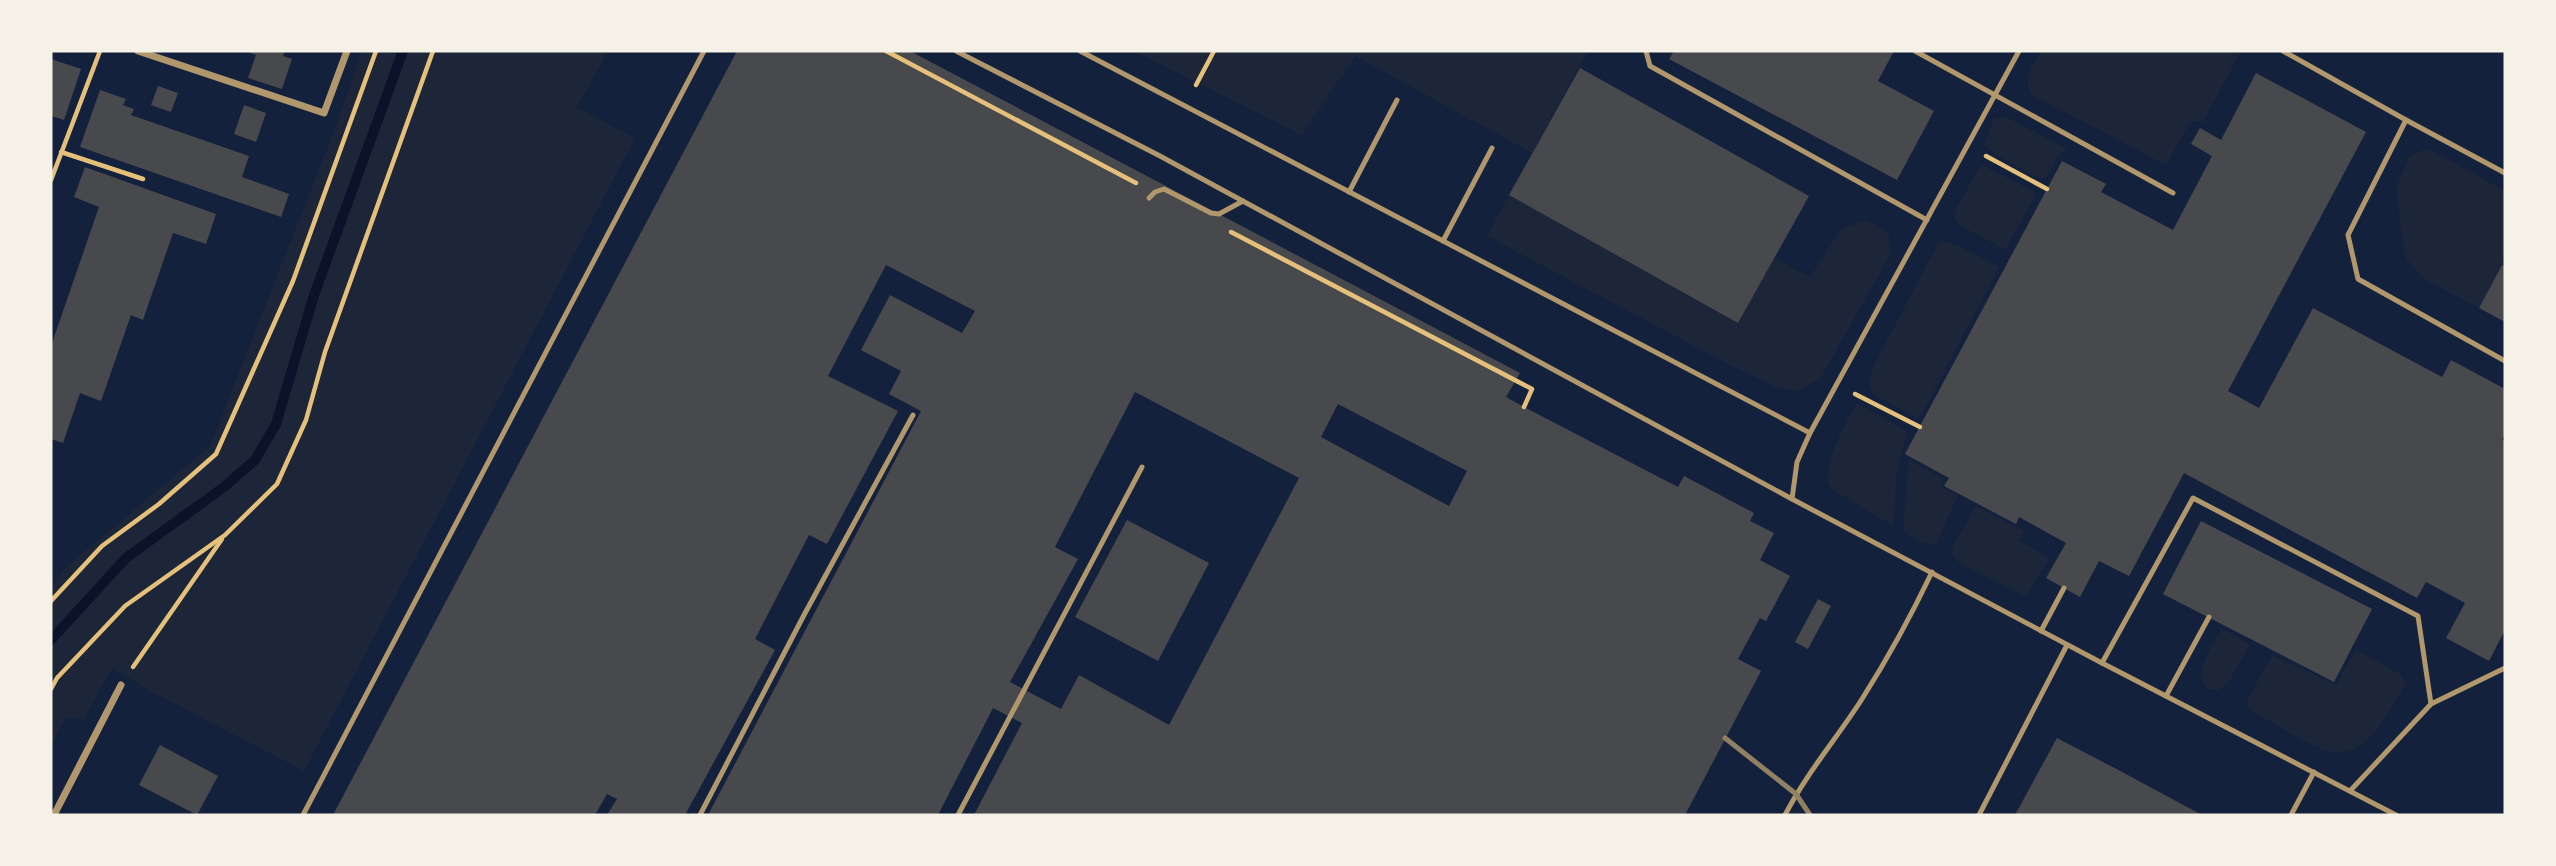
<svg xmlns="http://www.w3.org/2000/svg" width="2556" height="866" font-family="'Noto Sans',sans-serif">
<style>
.green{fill:#1d2539}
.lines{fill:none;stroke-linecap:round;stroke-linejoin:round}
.stream{stroke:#0b132b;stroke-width:10}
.building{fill:#48494c;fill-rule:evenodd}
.path{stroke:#e5c07b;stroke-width:4.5}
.service{stroke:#b1986c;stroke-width:5}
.minor{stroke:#b1986c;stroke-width:7}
.rail{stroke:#918062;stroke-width:5}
</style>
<rect width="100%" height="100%" fill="#14213d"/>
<g class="green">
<path d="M362,51h246l-31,56 58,31 -331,633 -154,-80 -38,-23 -28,51 -18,-2 -15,29v-159l15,-20 144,-121 125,-317z"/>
<path d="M1134,51h454l-56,102 -177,-97 -53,79z"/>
<path d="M2041,51h200l-38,71 -12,-1 -25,44 -134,-70c-11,-16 1,-30 9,-44z"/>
<path d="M2004,116l64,33 -10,6 -11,22 -6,2 -43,-23 -14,-11 10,-26z"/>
<path d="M2427,148l78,43v67l-26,50 -55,-29 -19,-22 -9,-69 13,-31z"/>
<path d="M1981,165l53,26v6l-27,50 -3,2 -43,-23 -7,-8 1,-7z"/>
<path d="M1509,195l229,127 37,-64 35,19 32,-49 25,-8 22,15 1,20 -70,124 -23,12 -21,-4 -50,-24 -239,-127z"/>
<path d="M1942,241l15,4 42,22 -78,149 -5,2 -43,-24 -4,-12 5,-17 64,-121z"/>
<path d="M1857,403l50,28 -10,40 -4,55 -60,-36 -5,-6c0,-31 14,-54 29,-81z"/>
<path d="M1909,460l35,20 -3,7 17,8 -22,50c-12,0 -25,-7 -33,-16z"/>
<path d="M1976,506l48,25 -5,10 31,17 -24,38 -68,-34 -5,-7 -1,-7z"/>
<path d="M2222,629l28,15 -22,39 -9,7 -12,-1c-15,-19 5,-40 15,-60z"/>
<path d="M2356,650l44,24 6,9c-14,24 -39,76 -74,69 -22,-5 -57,-28 -77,-39l-7,-6 -1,-6 25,-46 64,30z"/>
</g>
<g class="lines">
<path class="stream" d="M51,640l75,-82 98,-71 31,-27 21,-36 38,-129 89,-244"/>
</g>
<g class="building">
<path d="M245,51h40l-2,5 9,3 -10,30 -34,-11 8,-23z"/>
<path d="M737,51h173l610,322 -14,24 18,10 154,80 6,-11 70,37 -4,8 24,12 -14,27 30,16 -24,45 -6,-3 -22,41 23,12 -76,144h-711l48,-92 -29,-15 -55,107h-230l213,-404 -32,-17 12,-23 -40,-21 29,-55 72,38 13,-22 -89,-46 -58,111 70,35 -71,133 -18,-9 -54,104 20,11 -90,165h-78l10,-16 -10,-5 -12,21h-262zM1135,392l164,86 -130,247 -90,-50 -18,34 -51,-27 68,-123 -23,-12zM1338,404l129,67 -18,35 -128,-69z"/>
<path d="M1674,51h220l-16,30 56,30 -37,69 -228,-121z"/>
<path d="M51,59l30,10 -17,51 -13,-4z"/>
<path d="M1580,68l229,128 -71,127 -229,-128z"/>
<path d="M2256,73l110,59 -138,259 31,17 54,-100 129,69 9,-17 54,29v44l-3,7 3,1v189l-16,31 -43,-23 19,-35 -39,-21 -9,16 -233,-125 -55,103 -30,-15 -19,36 -34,-19 20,-35 -47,-26 -3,7 -72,-38 5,-8 -44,-24 157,-293 44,23 -5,8 72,38 39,-74 -21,-12 9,-16 21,12z"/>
<path d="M158,86l20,7 -7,19 -20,-7z"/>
<path d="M100,90l26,9 -3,6 11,4 -3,6 118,41 -7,21 47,17 -8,23 -201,-70z"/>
<path d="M244,105l22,8 -10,29 -22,-8z"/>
<path d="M85,167l131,47 -10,30 -33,-11 -30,87 -12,-5 -30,86 -21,-8 -17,50 -12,-4v-93l48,-139 -25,-10z"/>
<path d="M2502,265l3,1v56l-26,-14z"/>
<path d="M1127,520l82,43 -51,98 -83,-44z"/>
<path d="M2201,521l171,88 -38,73 -171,-88z"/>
<path d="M1818,599l13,7 -23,43 -13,-7z"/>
<path d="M2057,738l67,35 78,42h-187z"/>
<path d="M160,745l58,31 -21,39 -58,-30z"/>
</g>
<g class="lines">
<g class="path">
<path d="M886,51l250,132"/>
<path d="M1196,85l18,-34"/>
<path d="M61,152l82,27"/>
<path d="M1986,156l61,33"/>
<path d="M51,180l49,-129"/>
<path d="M1231,232l301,157 -8,18"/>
<path d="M1855,394l65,33"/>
<path d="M51,601l51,-55 57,-42 57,-50 77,-173 83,-230"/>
<path d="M133,667l89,-128"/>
<path d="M51,689l6,-11 68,-72 100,-71 52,-51 29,-64 19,-68 108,-301"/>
</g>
<g class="service">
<path d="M956,51l204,105 632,343"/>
<path d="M1080,51l730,382"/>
<path d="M1646,51l4,15 277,154"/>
<path d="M1915,51l258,142"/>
<path d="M2019,51l-209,382 -13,29 -5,37 310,164 294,152"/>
<path d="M2283,51l123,69 99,53"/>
<path d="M2406,120l-58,115 10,44 147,82"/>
<path d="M1349,192l48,-92"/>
<path d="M1149,198l6,-6 9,-3 47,24 8,1 24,-13"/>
<path d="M1443,241l49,-93"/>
<path d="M2041,631l23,-43"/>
<path d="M2102,663l91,-165 225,118 13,88"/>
<path d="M2166,696l43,-79"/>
<path d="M2350,791l81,-87 74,-36"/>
<path d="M303,815l401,-764"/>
<path d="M700,815l104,-200 109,-200"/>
<path d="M958,815l184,-348"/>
<path d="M1785,815c21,-41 52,-77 77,-116 26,-41 49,-83 70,-127"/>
<path d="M1979,815l88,-170"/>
<path d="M2291,815l23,-43"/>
</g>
<g class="minor">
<path d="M138,51l186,62 23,-62"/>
<path d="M54,815l67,-130"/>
</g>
<path class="rail" d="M1725,738l71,56 14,21"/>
</g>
<rect width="2556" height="866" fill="none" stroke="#f6f1e7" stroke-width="105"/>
</svg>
